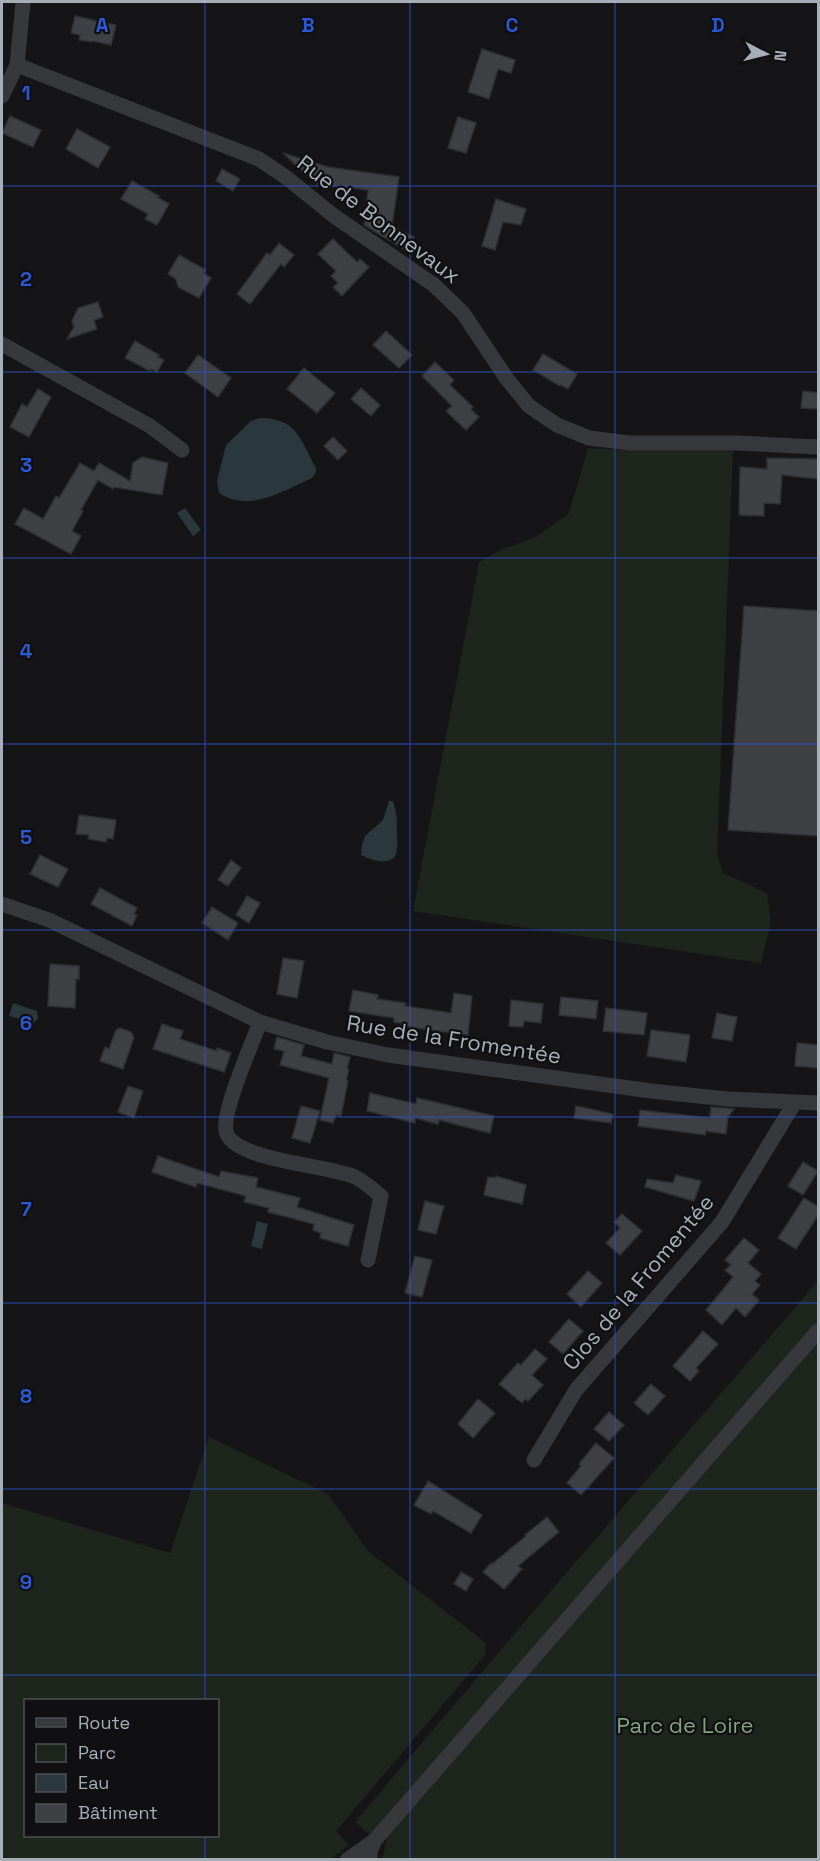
<svg xmlns="http://www.w3.org/2000/svg" width="820" height="1861" font-family="'Space Grotesk',sans-serif">
<style>
.green{fill:#1d251d;fill-rule:evenodd}
.water{fill:#2a373c}
.building{fill:#3f4044;stroke:#2f3033;stroke-width:1.5}
.lines{fill:none;stroke-linecap:round;stroke-linejoin:round}
.minor{stroke:#36383c;stroke-width:15}
.grid{fill:none;stroke:#2b58d5;stroke-width:1.5;stroke-opacity:0.55}
.labels{text-anchor:middle;stroke-width:4.5;stroke-linejoin:round;paint-order:stroke}
.street-label{font-size:22px;fill:#a6afb8;stroke:#101012}
.park-label{font-size:22px;fill:#82a47c;stroke:#101012}
.grid-label{font-size:20px;text-anchor:middle;font-weight:bold;fill:#2b58d5;stroke:#101012;stroke-width:4.5;stroke-linejoin:round;paint-order:stroke}
</style>
<rect width="100%" height="100%" fill="#151517"/>
<g class="green">
<path d="M588,448l53,3h92l-16,404 6,18 44,20 4,30 -10,40 -348,-52 66,-349 24,-13 33,-12 33,-24z"/>
<path d="M818,1281v43l-446,513 -17,-15 200,-236z"/>
<path d="M818,1339v520l-436,1 5,-22 13,-18z"/>
<path d="M209,1437l119,57 41,58 117,91 -1,12 -149,176 13,14 -19,14h-328v-356l168,50zM218,1700v136h-192v-136z"/>
</g>
<g class="water">
<path d="M260,418c37,0 40,21 56,50v4l-4,6c-29,13 -63,35 -93,15l-2,-12 9,-36 25,-24z"/>
<path d="M185,508l16,22 -8,6 -16,-23z"/>
<path d="M389,801h4c4,12 4,22 4,34 0,6 1,13 -1,19 -6,13 -25,6 -35,1l1,-10 3,-9 18,-16z"/>
<path d="M13,1003l24,8 1,8 -5,4 -24,-7z"/>
<path d="M257,1221l11,3 -6,25 -11,-3z"/>
</g>
<g class="building">
<path d="M75,16l41,9 -5,20 -18,-4 -1,1 -13,-2 1,-5 -9,-2z"/>
<path d="M482,49l33,11 -4,13 -13,-4 -9,30 -21,-7z"/>
<path d="M10,116l31,14 -8,17 -31,-14z"/>
<path d="M458,117l18,6 -10,30 -18,-5z"/>
<path d="M77,129l33,18 -12,21 -32,-19z"/>
<path d="M283,153l45,14 71,10 -7,49 22,11 -7,15 -8,-6 -35,-21 4,-35 -52,-6z"/>
<path d="M222,169l18,10 -7,12 -17,-10z"/>
<path d="M132,181l27,15 -2,1 12,7 -12,21 -12,-6 3,-5 -27,-15z"/>
<path d="M496,199l30,10 -5,16 -18,-3 -8,28 -13,-4z"/>
<path d="M333,239l24,23 3,-3 9,8 -27,29 -9,-9 5,-4 -7,-7 5,-5 -18,-17z"/>
<path d="M279,243l15,12 -10,12 -3,-3 -31,40 -13,-10 30,-41 3,2z"/>
<path d="M179,255l27,15 -3,3 8,5 -12,20 -21,-11 -2,-8 -8,-5z"/>
<path d="M98,302l5,15 -9,3 3,9 -30,10 7,-12 -2,-6 6,-13z"/>
<path d="M386,331l26,24 -13,13 -26,-23z"/>
<path d="M135,341l24,14 -1,2 6,3 -7,12 -6,-3 -1,2 -25,-13z"/>
<path d="M543,354l34,20 -9,15 -7,-4 -1,1 -27,-16z"/>
<path d="M198,355l33,23 -13,19 -33,-24z"/>
<path d="M435,362l19,18 -4,5 23,22 -2,2 8,8 -13,13 -20,-19 6,-5 -30,-30z"/>
<path d="M304,368l31,25 -18,20 -30,-24z"/>
<path d="M361,388l19,17 -9,11 -20,-17z"/>
<path d="M38,389l13,8 -22,40 -19,-10 12,-23 5,3z"/>
<path d="M803,391l16,2v16l-18,-1z"/>
<path d="M333,437l14,14 -9,9 -14,-14z"/>
<path d="M142,457l26,6 -6,32 -48,-8 -1,2 -15,-9 -17,30 2,1 -11,20 9,5 -10,18 -56,-30 9,-16 19,11 13,-23 3,2 21,-35 14,8 5,-8 31,18 3,-18z"/>
<path d="M767,458l52,1v20l-37,-4 -2,29 -16,-1v13l-25,-1 1,-48 27,2z"/>
<path d="M744,606l75,5v225l-91,-6z"/>
<path d="M79,815l37,5 -3,19 -6,-1 -1,4 -18,-3 1,-4 -13,-1z"/>
<path d="M40,855l28,14 -10,18 -28,-13z"/>
<path d="M231,860l10,8 -13,18 -10,-6z"/>
<path d="M100,888l37,20 -3,6 3,1 -5,11 -41,-22z"/>
<path d="M247,896l13,7 -11,20 -13,-8z"/>
<path d="M212,907l26,16 -10,17 -26,-17z"/>
<path d="M283,958l21,3 -7,37 -20,-4z"/>
<path d="M50,964l29,2v13h-3l-1,29 -27,-2z"/>
<path d="M353,990l25,5 -1,4 29,4 -1,3 46,7 3,-20 18,3 -4,39 -67,-9v-3l-7,-1v-4l-45,-7z"/>
<path d="M561,997l37,4 -2,18 -37,-4z"/>
<path d="M511,1000l32,4 -2,19 -17,-2 -1,6 -14,-1z"/>
<path d="M606,1008l41,5 -3,22 -41,-4z"/>
<path d="M717,1013l20,4 -5,24 -20,-3z"/>
<path d="M162,1024l21,7 -3,8 37,12v-3l14,5 -7,19 -71,-23z"/>
<path d="M120,1028l11,4 3,5 -11,32 -23,-8 5,-14 4,2 7,-19z"/>
<path d="M651,1030l39,5 -4,27 -39,-6z"/>
<path d="M277,1037l27,8 -3,11 31,8 2,-11 16,4 -3,12h2l-3,11 2,1 -7,35 -5,-1 -3,8 -13,-3 9,-42 -49,-13 4,-14 -10,-2z"/>
<path d="M797,1043l22,2v23l-24,-2z"/>
<path d="M128,1086l15,5 -9,27 -16,-6z"/>
<path d="M370,1093l46,11 1,-6 77,18 -4,17 -51,-13 -1,4 -23,-6v5l-48,-12z"/>
<path d="M301,1106l19,5 -10,32 -18,-5z"/>
<path d="M576,1106l37,8 -2,9 -37,-5z"/>
<path d="M711,1107l23,2 -6,8 -2,17 -20,-3 -1,4 -67,-9 2,-16 70,8z"/>
<path d="M158,1156l61,21 2,-6 37,7 -2,9 44,11 -3,9 57,18 -6,21 -28,-8 1,-5 -8,-3 1,-6 -46,-12 1,-4 -25,-6 2,-6 -49,-13 -1,4 -44,-15z"/>
<path d="M803,1162l15,9 -15,24 -15,-9z"/>
<path d="M676,1175l25,6 -7,20 -49,-14 2,-8 26,4z"/>
<path d="M496,1176l30,9 -4,19 -38,-9 4,-18 8,1z"/>
<path d="M804,1198l15,9v7l-23,35 -18,-11z"/>
<path d="M425,1201l19,5 -8,28 -18,-4z"/>
<path d="M622,1214l20,17 -22,24 -14,-12 14,-15 -6,-6z"/>
<path d="M744,1238l15,12 -11,13 13,11 -6,7 5,4 -8,9 7,6 -14,17 -9,-9 -14,17 -16,-15 27,-33 -8,-7 6,-5 -6,-5z"/>
<path d="M415,1256l17,4 -10,37 -17,-4z"/>
<path d="M588,1271l14,12 -21,24 -14,-13z"/>
<path d="M569,1319l14,12 -20,23 -14,-12z"/>
<path d="M703,1331l15,13 -22,24 3,3 -9,10 -17,-15z"/>
<path d="M535,1349l12,10 -15,16 11,10 -15,16 -3,-2 -3,4 -23,-19 19,-21 3,2z"/>
<path d="M651,1384l14,12 -17,19 -14,-12z"/>
<path d="M478,1399l17,14 -22,25 -15,-14z"/>
<path d="M609,1412l15,13 -15,16 -15,-12z"/>
<path d="M596,1443l18,15 -33,37 -14,-12 14,-17 -2,-2z"/>
<path d="M428,1481l54,34 -11,18 -38,-22 -2,3 -17,-9z"/>
<path d="M547,1517l12,15 -41,34 4,3 -18,20 -21,-17 8,-9 1,1 34,-28 -1,-1z"/>
<path d="M461,1572l12,7 -7,12 -12,-7z"/>
</g>
<g class="lines">
<g class="minor">
<path d="M17,65l242,94 28,19 47,38 100,69 29,28 44,66 22,27 28,19 32,13 41,5h107l81,4"/>
<path d="M2,96l15,-31 6,-63"/>
<path d="M2,344l148,82 32,24"/>
<path d="M2,904l47,16 211,102 67,20 61,13 263,36 76,8 91,4"/>
<path d="M260,1022c-8,22 -38,89 -34,109 6,30 104,34 129,46 9,4 18,13 26,19l-13,64"/>
<path d="M534,1460l42,-70 146,-168 73,-120"/>
<path d="M347,1860l28,-20"/>
<path d="M370,1860v-9l5,-11 443,-509"/>
</g>
</g>
<path class="grid" d="M205,2v1698M410,2v1858M615,2v1858M2,186h816M2,372h816M2,558h816M2,744h816M2,930h816M2,1117h816M2,1303h816M2,1489h816M2,1675h816M205,1836v24"/>
<g class="labels">
<g class="street-label">
<text transform="translate(379 219) rotate(37)" y="8">Rue de Bonnevaux</text>
<text transform="translate(454 1039) rotate(9)" y="8">Rue de la Fromentée</text>
<text transform="translate(638 1282) rotate(-50)" y="8">Clos de la Fromentée</text>
</g>
<g class="park-label">
<text x="685" y="1733">Parc de Loire</text>
</g>
</g>
<g class="grid-label">
<text x="102" y="32">A</text>
<text x="308" y="32">B</text>
<text x="512" y="32">C</text>
<text x="718" y="32">D</text>
<text x="26" y="100">1</text>
<text x="26" y="286">2</text>
<text x="26" y="472">3</text>
<text x="26" y="658">4</text>
<text x="26" y="844">5</text>
<text x="26" y="1030">6</text>
<text x="26" y="1216">7</text>
<text x="26" y="1403">8</text>
<text x="26" y="1589">9</text>
</g>
<rect width="820" height="1861" fill="none" stroke="#a6afb8" stroke-width="6"/>
<rect x="24" y="1699" width="195" height="138" fill="#101012" stroke="#4c5054" stroke-width="1.5"/>
<rect x="36" y="1718" width="30" height="9" fill="#36383c" stroke="#4c5054" stroke-width="1.5"/>
<text x="78" y="1729" font-size="18" fill="#a6afb8">Route</text>
<rect x="36" y="1744" width="30" height="18" fill="#1d251d" stroke="#4c5054" stroke-width="1.5"/>
<text x="78" y="1759" font-size="18" fill="#a6afb8">Parc</text>
<rect x="36" y="1774" width="30" height="18" fill="#2a373c" stroke="#4c5054" stroke-width="1.5"/>
<text x="78" y="1789" font-size="18" fill="#a6afb8">Eau</text>
<rect x="36" y="1804" width="30" height="18" fill="#3f4044" stroke="#4c5054" stroke-width="1.5"/>
<text x="78" y="1819" font-size="18" fill="#a6afb8">Bâtiment</text>
<g transform="translate(766 54) rotate(97)" stroke="#101012" stroke-width="4.5" paint-order="stroke">
<path d="M0-4.5L10 22L0 15L-10 22Z" fill="#a6afb8"/>
<text y="-9" font-size="16" font-weight="bold" text-anchor="middle" fill="#a6afb8">N</text>
</g>
</svg>
